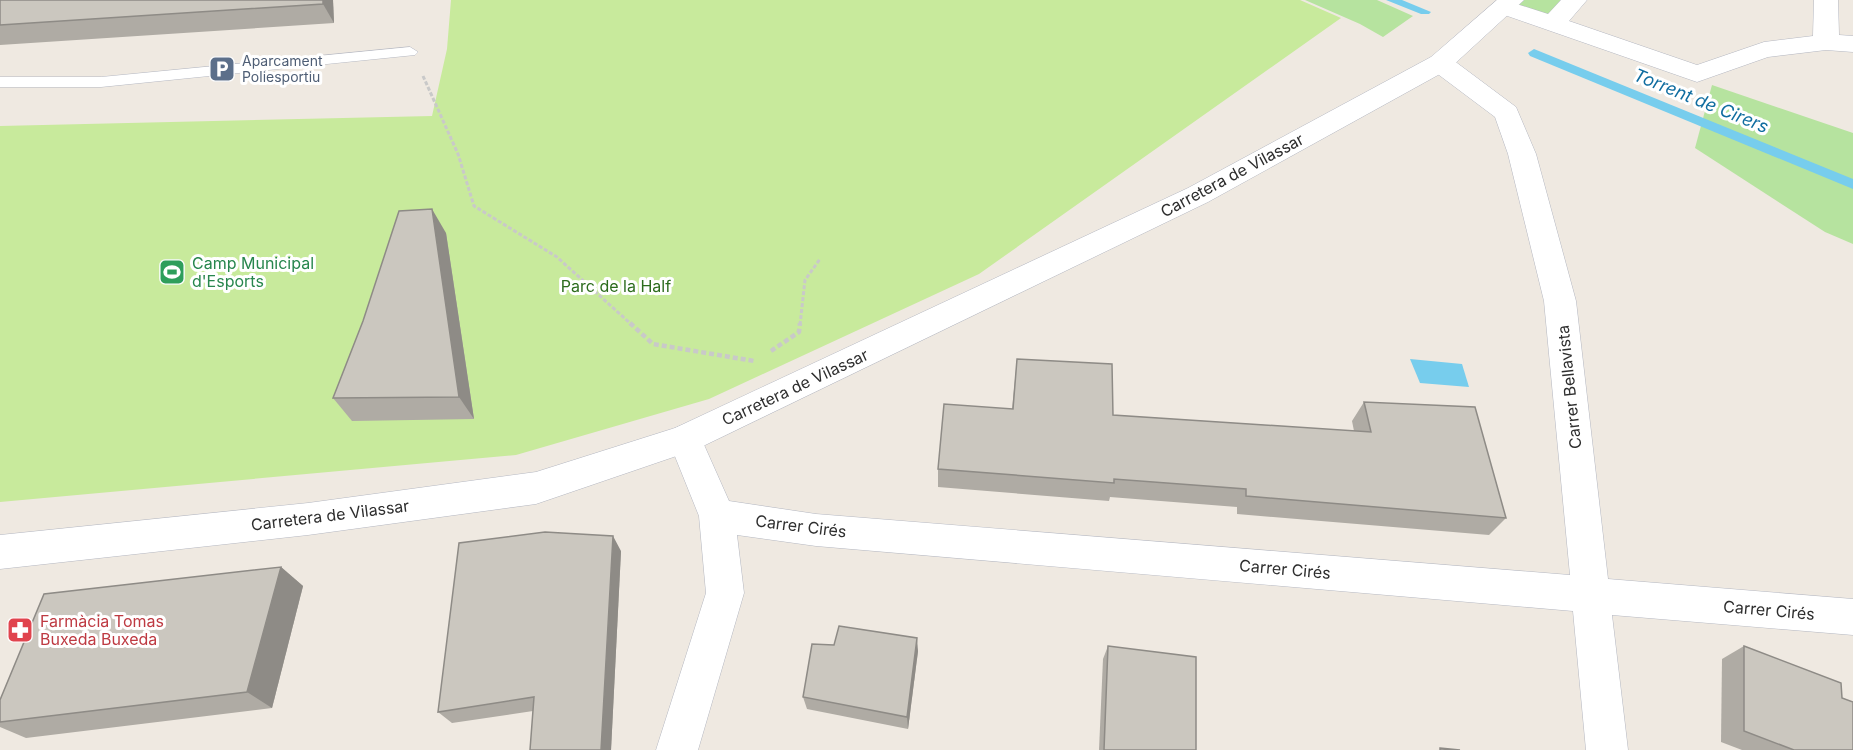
<svg xmlns="http://www.w3.org/2000/svg" width="1853" height="750" font-family="Inter,sans-serif">
<style>
.green{fill:#b6e39f}
.pitch{fill:#c8ea9c}
.water{fill:#77cded}
.lines{fill:none;stroke-linecap:round;stroke-linejoin:round}
.stream{fill:#77cded;fill-rule:evenodd}
.service-casing{stroke:#b4b7c1;stroke-width:1}
.minor-casing{stroke:#b4b7c1;stroke-width:1}
.tertiary-casing{stroke:#b4b7c1;stroke-width:1}
.path-far1{stroke:#c9c9c9;stroke-width:3;stroke-dasharray:4 2;stroke-linecap:butt}
.path{stroke:#c9c9c9;stroke-width:4.5;stroke-dasharray:5 3;stroke-linecap:butt}
.service{fill:#fff;fill-rule:evenodd}
.minor{fill:#fff;fill-rule:evenodd}
.tertiary{fill:#fff;fill-rule:evenodd}
.wall{fill:#afaba4}
.shaded-wall{fill:#8e8b86}
.building{fill:#cbc7bf;stroke:#8e8b86;stroke-width:1.5}
.labels{text-anchor:middle;stroke-width:6;stroke-linejoin:round;paint-order:stroke}
.far-service-label{font-size:14px;fill:#4e5e75;stroke:#fff;text-anchor:start}
.street-label{font-size:16px;fill:#2e2e2e;stroke:#fff}
.leisure-label{font-size:16px;fill:#27864d;stroke:#fff;text-anchor:start}
.park-label{font-size:16px;fill:#2c6c1d;stroke:#fff}
.health-label{font-size:16px;fill:#be3a42;stroke:#fff;text-anchor:start}
.water-label{font-size:18px;font-style:italic;fill:#106da0;stroke:#fff}
</style>
<rect width="100%" height="100%" fill="#efe9e1"/>
<g class="green">
<path d="M1305,0h72l36,16 -30,21 -23,-13z"/>
<path d="M1512,0h63l-22,23 -48,-16z"/>
<path d="M1712,85l141,48v111l-28,-12 -130,-84z"/>
</g>
<path class="pitch" d="M451,0h849l41,18 -362,256 -270,125 -193,56 -516,47v-376l432,-10 15,-67z"/>
<path class="water" d="M1410,359l52,5 7,23 -49,-4z"/>
<g class="lines">
<g class="stream">
<path d="M1386,0h16l29,12 -2,2h-8z"/>
<path d="M1534,49l319,130v10l-323,-133 -2,-3z"/>
</g>
<g class="service-casing">
<path id="service" d="M410,47l8,5 -3,3 -314,32h-101v-10h101z"/>
</g>
<g class="minor-casing">
<g id="minor">
<path d="M1504,0l44,14 13,-14h26l-18,21 128,44 67,-23 49,-6 1,-36h24l1,35 14,1v16l-27,-2 -58,7 -71,25 -201,-70 -3,-5 3,-5z"/>
<path d="M1440,55l9,2 67,50 20,47 40,147 32,278 245,20v36l-241,-20 16,135h-42l-13,-139 -757,-65 -79,-11 7,58 -46,157h-42l50,-157 -7,-77 -31,-77 5,-10 12,-5 12,5 32,72 87,13 754,61 -26,-274 -36,-147 -13,-37 -64,-48 -4,-6 4,-6z"/>
</g>
</g>
<g class="tertiary-casing">
<path id="tertiary" d="M1497,0h27l-75,69 -241,133 -511,247 -161,55 -228,31 -308,34v-34l308,-32 228,-31 139,-44 513,-240 243,-131z"/>
</g>
<g class="path-far1">
<path d="M423,76l35,78 16,52 83,51 75,68"/>
<path d="M800,325l5,-45 15,-21"/>
</g>
<g class="path">
<path d="M630,323l23,21 101,17"/>
<path d="M771,351l28,-19 1,-9"/>
</g>
<use href="#service" class="service"/>
<use href="#minor" class="minor"/>
<use href="#tertiary" class="tertiary"/>
</g>
<g class="wall">
<path d="M0,0h333l1,23 -334,22z"/>
<path d="M446,233l28,186 -122,2 -19,-23z"/>
<path d="M1017,359l96,56 241,16 -2,-10 12,-19 142,116 -17,17 -252,-21v-7l-127,-10 -1,4 -171,-14v-18l74,-60z"/>
<path d="M621,551l-10,199h-81l3,-39 -81,12 -14,-11z"/>
<path d="M281,567l22,19 -31,122 -246,30 -26,-11v-27z"/>
<path d="M1108,646l88,104h-97l4,-91z"/>
<path d="M1744,646l98,52 11,52h-111l-21,-8 1,-83z"/>
<path d="M918,651l-10,78 -101,-20 -4,-12z"/>
</g>
<g class="shaded-wall">
<path d="M323,0h10l1,23 -11,-19z"/>
<path d="M432,209l14,24 28,186 -15,-22z"/>
<path d="M613,536l8,15 -10,199h-10z"/>
<path d="M281,567l22,19 -31,122 -25,-16z"/>
<path d="M917,638l1,13 -10,78 -1,-12z"/>
</g>
<g class="building">
<path d="M0,0h323v4l-323,21z"/>
<path d="M432,209l27,188 -126,1 30,-77 36,-110z"/>
<path d="M1017,359l95,5 1,51 258,17 -7,-30 111,5 31,111 -260,-22v-7l-132,-10v4l-176,-14 6,-65 69,5z"/>
<path d="M545,532l68,4 -12,214h-71l4,-53 -96,15 21,-169z"/>
<path d="M281,567l-34,125 -247,30v-22l44,-106z"/>
<path d="M839,626l78,12 -10,79 -104,-20 9,-53 22,1z"/>
<path d="M1108,646l88,11v93h-92z"/>
<path d="M1744,646l97,37 1,15 11,4v48h-59l-50,-19z"/>
<path d="M1440,748l20,2h-20z"/>
</g>
<defs>
<g id="parking-square" transform="scale(1.35)"><rect x="-9" y="-9" width="18" height="18" rx="4" fill="#5c6f8a" stroke="#fff"/><path d="M-3.5-5.5H1a3.5 3.5 0 0 1 0 7H-1V5.5H-3.5ZM-1-3.4V-.6H.8a1.4 1.4 0 0 0 0-2.8Z" fill="#fff"/></g>
<g id="stadium-square" transform="scale(1.35)"><rect x="-9" y="-9" width="18" height="18" rx="4" fill="#2e9e5b" stroke="#fff"/><path d="M0-5a6.5 5 0 1 0 0 10a6.5 5 0 1 0 0-10ZM-3.5-1.8h7v3.6h-7Z" fill="#fff"/></g>
<g id="pharmacy-square" transform="scale(1.35)"><rect x="-9" y="-9" width="18" height="18" rx="4" fill="#e0444e" stroke="#fff"/><path d="M-2-6h4v4h4v4h-4v4h-4v-4h-4v-4h4Z" fill="#fff"/></g>
</defs>
<g fill-rule="evenodd">
<use href="#parking-square" x="222" y="69"/>
<use href="#stadium-square" x="172" y="272"/>
<use href="#pharmacy-square" x="20" y="630"/>
</g>
<g class="labels">
<g class="far-service-label">
<text x="242" y="66">Aparcament<tspan x="242" dy="16">Poliesportiu</tspan></text>
</g>
<g class="street-label">
<text transform="translate(1232 175) rotate(-28)" y="6">Carretera de Vilassar</text>
<text transform="translate(795 387) rotate(-25)" y="6">Carretera de Vilassar</text>
<text transform="translate(1569 387) rotate(-96)" y="6">Carrer Bellavista</text>
<text transform="translate(330 515) rotate(-7)" y="6">Carretera de Vilassar</text>
<text transform="translate(801 526) rotate(7)" y="6">Carrer Cirés</text>
<text transform="translate(1285 569) rotate(5)" y="6">Carrer Cirés</text>
<text transform="translate(1769 610) rotate(5)" y="6">Carrer Cirés</text>
</g>
<g class="leisure-label">
<text x="192" y="269">Camp Municipal<tspan x="192" dy="18">d'Esports</tspan></text>
</g>
<g class="park-label">
<text x="616" y="292">Parc de la Half</text>
</g>
<g class="health-label">
<text x="40" y="627">Farmàcia Tomas<tspan x="40" dy="18">Buxeda Buxeda</tspan></text>
</g>
<g class="water-label">
<text transform="translate(1701 101) rotate(22)" y="6">Torrent de Cirers</text>
</g>
</g>
</svg>
